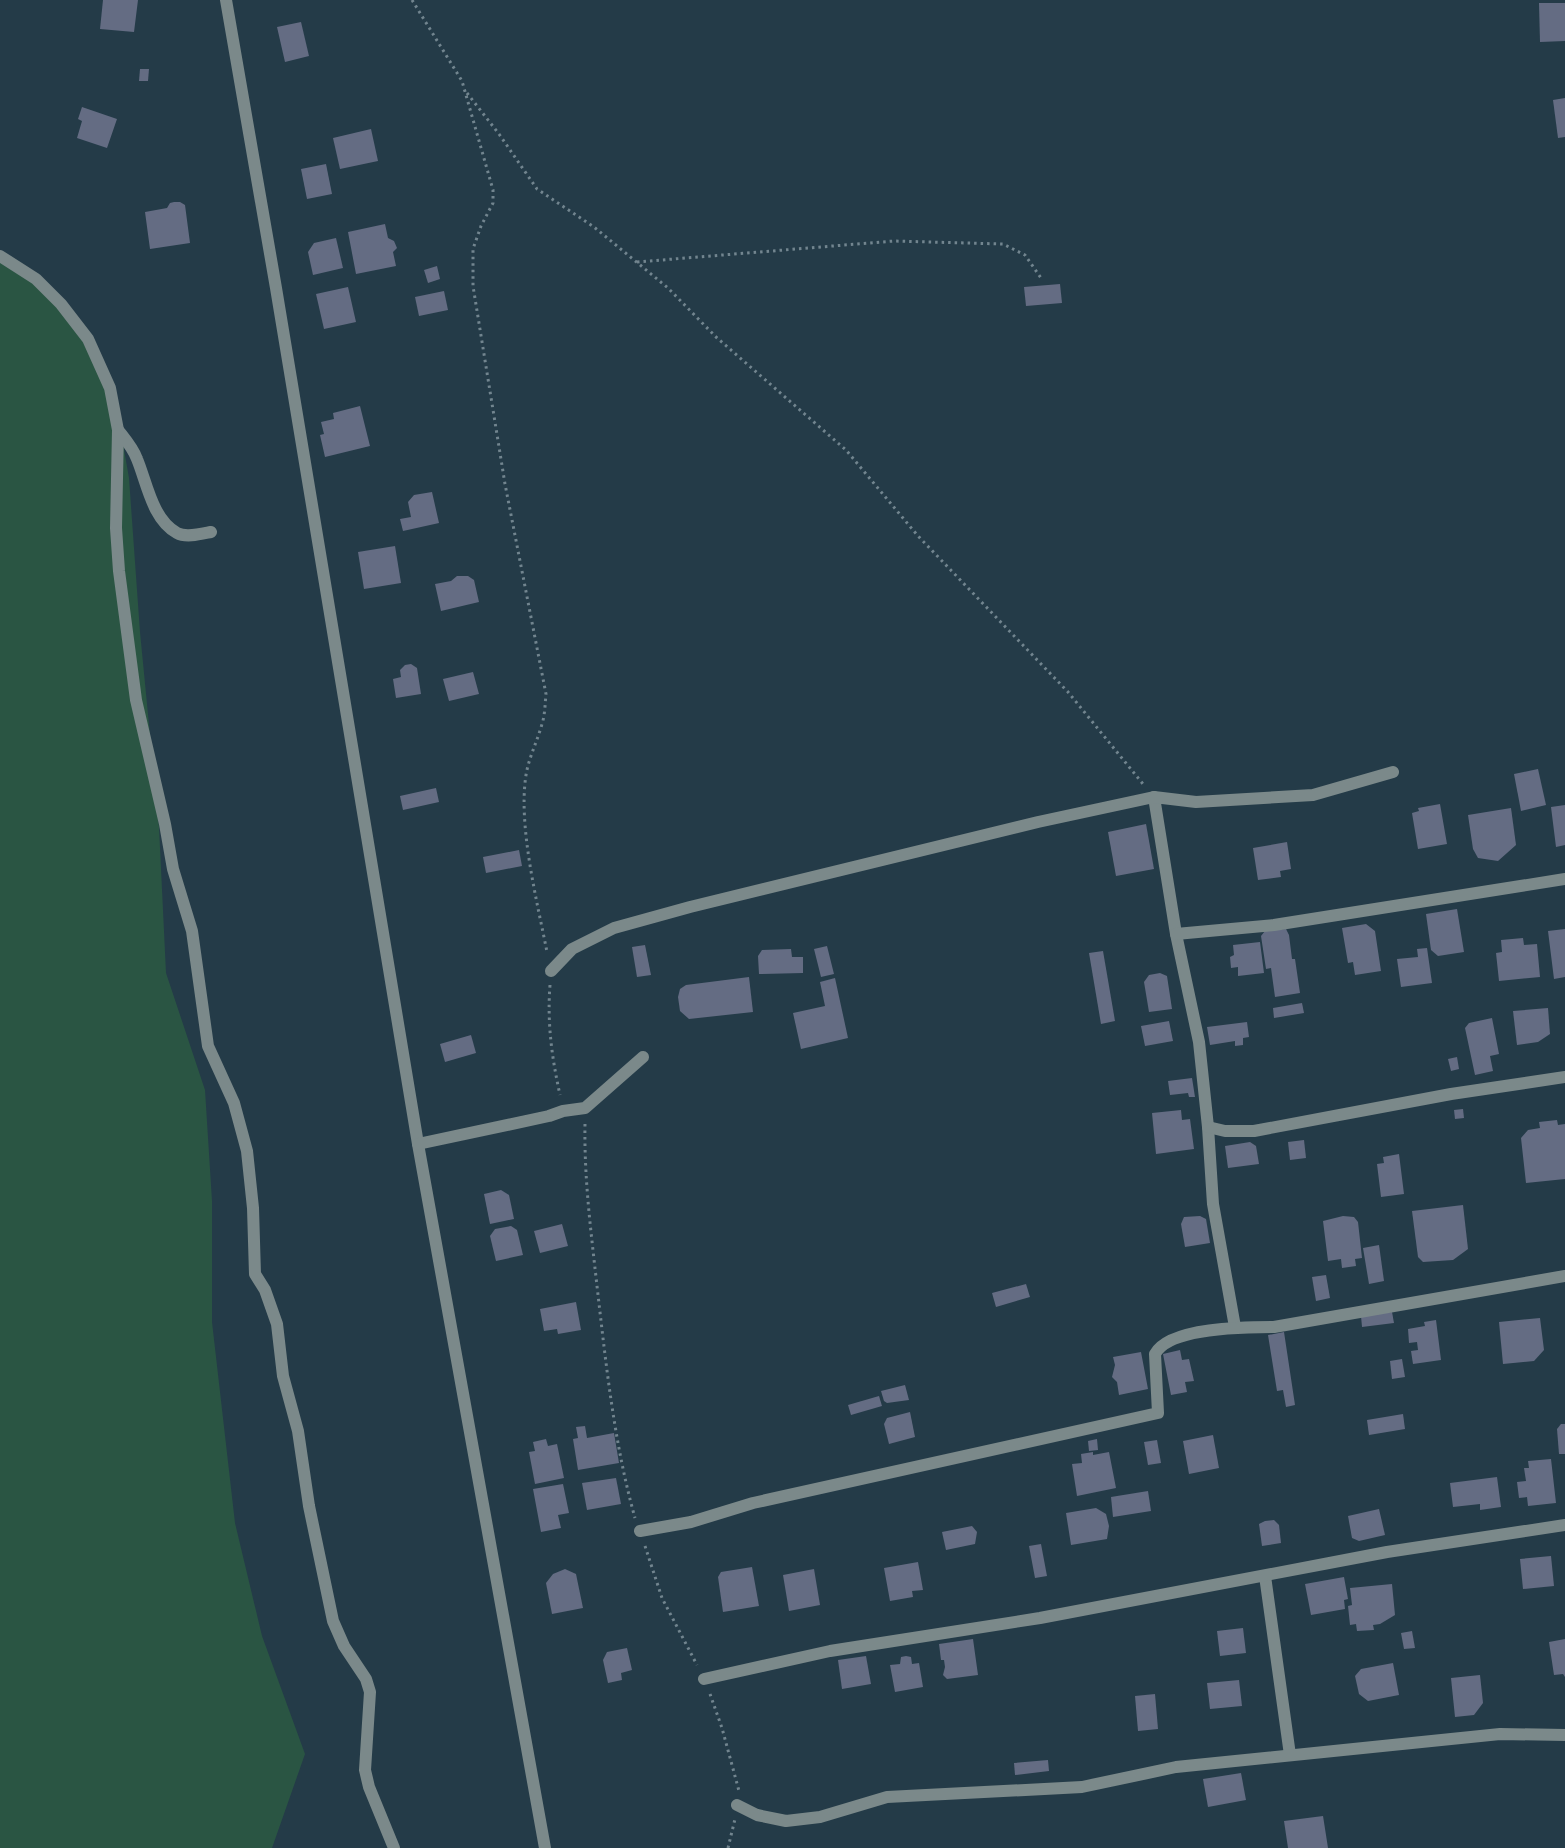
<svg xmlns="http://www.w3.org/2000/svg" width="1565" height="1848" font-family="Roboto,sans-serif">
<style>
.green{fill:#2a5543}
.building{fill:#646c83}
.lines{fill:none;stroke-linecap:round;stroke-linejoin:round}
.path{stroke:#72858f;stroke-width:3;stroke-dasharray:2.5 4;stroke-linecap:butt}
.minor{stroke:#7b898a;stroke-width:12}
</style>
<rect width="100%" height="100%" fill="#243b48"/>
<path class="green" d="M0,255l29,20 46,52 41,77 13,74 11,154 19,195 7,146 39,117 7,111v121l23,201 27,113 43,118 -33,94h-272z"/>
<g class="building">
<path d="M103,0h35l-4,32 -34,-3z"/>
<path d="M1539,3h26v38l-25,1z"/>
<path d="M301,22l8,34 -24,6 -8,-35z"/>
<path d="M140,69h9l-1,12h-9z"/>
<path d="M1565,98v39l-7,1 -5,-38z"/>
<path d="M82,107l35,12 -10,29 -30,-10 5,-17 -4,-2z"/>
<path d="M371,129l7,32 -38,8 -7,-31z"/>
<path d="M326,164l6,30 -25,5 -6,-30z"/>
<path d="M174,202h6l5,3 5,38 -40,6 -5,-37 22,-4 3,-5z"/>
<path d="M385,224l3,14 6,3 3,7 -4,4 3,14 -40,8 -8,-42z"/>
<path d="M336,238l7,30 -30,7 -5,-23 6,-9z"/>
<path d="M437,266l3,13 -12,4 -4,-13z"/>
<path d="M1060,284l2,19 -36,3 -2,-19z"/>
<path d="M348,287l8,35 -32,7 -8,-35z"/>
<path d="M444,291l4,19 -29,6 -4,-19z"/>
<path d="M360,406l10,40 -45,11 -5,-22 4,-1 -3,-12 13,-3 -1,-6z"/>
<path d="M432,492l7,31 -36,8 -3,-12 11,-2 -3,-15 6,-7z"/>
<path d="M395,546l6,37 -37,6 -6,-37z"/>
<path d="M457,576h11l6,4 5,22 -38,9 -6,-27 16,-3z"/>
<path d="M411,664l6,4 4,26 -25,4 -3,-19 8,-2 -1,-7 5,-5z"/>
<path d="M473,672l6,22 -30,7 -6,-22z"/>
<path d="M1538,769l8,36 -25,6 -7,-37z"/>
<path d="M436,788l3,14 -36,8 -3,-14z"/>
<path d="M1440,804l7,40 -29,5 -6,-36 7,-2 -1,-3z"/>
<path d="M1565,805v40l-9,2 -5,-40z"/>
<path d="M1511,808l5,37 -18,16 -20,-3 -5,-9 -5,-34z"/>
<path d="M1146,824l8,45 -38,7 -8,-44z"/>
<path d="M1287,842l4,27 -11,2 1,6 -23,3 -5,-32z"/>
<path d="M519,850l3,16 -36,7 -3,-16z"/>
<path d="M1457,909l7,43 -26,4 -7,-6 -5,-36z"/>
<path d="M1366,924l9,7 6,40 -26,4 -2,-13 -5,1 -6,-35z"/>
<path d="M1286,929l3,6 3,24h3l5,34 -25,4 -4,-29 -5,1 -5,-33 4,-5z"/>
<path d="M1565,929v48l-11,2 -6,-48z"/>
<path d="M1523,938l1,7 13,-1 3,33 -41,4 -3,-28 6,-1 -1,-12z"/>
<path d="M1260,942l4,31 -26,3v-9l-7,1 -1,-11 4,-2 -1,-10z"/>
<path d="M645,945l6,30 -14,2 -5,-30z"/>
<path d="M827,946l7,28 -13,3 -7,-28z"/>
<path d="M1427,948l5,35 -31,4 -4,-28 21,-2 -1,-8z"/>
<path d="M791,949l1,8h11v16l-44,1 -1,-18 4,-6z"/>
<path d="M1103,951l12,70 -14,3 -12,-71z"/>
<path d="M1160,973l7,3 5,33 -23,3 -5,-30 5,-7z"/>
<path d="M749,977l4,35 -64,7 -9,-8 -2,-14 2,-8 6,-4z"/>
<path d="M835,978l13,60 -47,11 -8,-36 32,-7 -5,-24z"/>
<path d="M1302,1003l2,10 -30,5 -1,-10z"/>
<path d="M1548,1008l2,26 -12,8 -21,3 -4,-34z"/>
<path d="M1492,1018l7,36 -9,2 3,15 -18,4 -10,-47 4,-5z"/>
<path d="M1169,1021l4,20 -28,5 -4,-20z"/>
<path d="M1247,1022l2,15 -6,1v7l-8,1v-5l-25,4 -3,-18z"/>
<path d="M471,1035l5,18 -31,9 -5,-18z"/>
<path d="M1457,1057l2,12 -8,2 -3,-12z"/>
<path d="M1192,1078l3,19h-6l-1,-4 -18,2 -2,-14z"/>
<path d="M1463,1109l1,9 -9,1 -1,-9z"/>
<path d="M1181,1110l1,10 8,-1 4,30 -38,5 -4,-41z"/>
<path d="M1557,1120l1,5 7,-1v55l-39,4 -5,-45 7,-8 12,-2 -1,-6z"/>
<path d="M1304,1140l2,18 -16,2 -2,-18z"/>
<path d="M1250,1142l6,4 3,18 -31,4 -3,-22z"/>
<path d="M1399,1154l5,40 -23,3 -4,-33 7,-1 -1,-6z"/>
<path d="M501,1190l8,5 5,24 -24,5 -6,-30z"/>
<path d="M1463,1205l5,44 -15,11 -30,2 -5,-5 -6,-46z"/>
<path d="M1200,1216l6,3 4,24 -25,4 -4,-23 3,-7z"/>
<path d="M1343,1216l11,1 4,5 4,36 -7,1 1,7 -14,2 -1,-9 -13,2 -5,-40z"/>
<path d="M562,1224l6,22 -28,7 -6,-22z"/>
<path d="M511,1226l6,4 6,25 -27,6 -6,-25 5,-7z"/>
<path d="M1379,1245l5,36 -15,3 -6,-36z"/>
<path d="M1326,1275l4,23 -14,3 -4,-24z"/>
<path d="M1026,1284l4,13 -34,10 -4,-14z"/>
<path d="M576,1302l5,28 -23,4 -1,-5 -13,2 -4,-22z"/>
<path d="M1392,1312l2,11 -32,4 -1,-11z"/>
<path d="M1540,1318l4,32 -10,11 -31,3 -4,-42z"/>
<path d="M1436,1320l5,40 -28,4 -2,-13 7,-1 -1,-8 -8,1 -1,-14 17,-3 -1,-4z"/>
<path d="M1284,1332l11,73 -9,2 -3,-17 -6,1 -9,-56z"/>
<path d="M1180,1350l2,10 7,-1 5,22 -9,1 2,10 -16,3 -8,-41z"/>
<path d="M1141,1352l7,37 -29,6 -2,-13 -5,-5 3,-12 -2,-8z"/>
<path d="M1402,1359l3,18 -13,2 -2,-18z"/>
<path d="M905,1385l4,15 -22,3 -3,-2 -3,-10z"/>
<path d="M879,1396l3,10 -31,9 -3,-10z"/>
<path d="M910,1412l5,25 -26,7 -5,-20 3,-6z"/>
<path d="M1403,1414l2,15 -36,6 -2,-15z"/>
<path d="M1561,1424h4v30h-6l-2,-25z"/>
<path d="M585,1426l2,12 27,-5 5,30 -41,7 -5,-31 5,-1 -2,-11z"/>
<path d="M1213,1435l6,33 -30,6 -6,-33z"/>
<path d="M546,1439l2,7 9,-2 7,34 -29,6 -6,-32 6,-1 -2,-9z"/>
<path d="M1097,1439l1,11 -9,1 -1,-10z"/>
<path d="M1157,1440l4,23 -13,2 -4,-23z"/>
<path d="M1093,1452v3l16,-3 7,36 -39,8 -5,-32 10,-1 -1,-9z"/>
<path d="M1551,1459l5,44 -28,3 -1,-9 -8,1 -2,-16 9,-1 -2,-13h5l-1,-7z"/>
<path d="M1497,1477l4,30 -21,3v-6l-27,3 -3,-24z"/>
<path d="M616,1478l5,26 -34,6 -5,-27z"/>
<path d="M563,1484l6,29 -11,2 3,13 -20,4 -8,-43z"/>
<path d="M1148,1491l3,20 -38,6 -2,-20z"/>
<path d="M1096,1508l10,6 3,12 -2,13 -36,6 -5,-32z"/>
<path d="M1379,1509l6,26 -26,6 -7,-3 -4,-22z"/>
<path d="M1274,1520l5,5 2,18 -19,3 -3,-22 6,-3z"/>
<path d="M972,1526l5,6 -2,12 -29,6 -4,-18z"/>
<path d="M1041,1544l6,32 -12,2 -6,-32z"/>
<path d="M1551,1556l3,30 -31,3 -3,-30z"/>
<path d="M918,1562l5,28 -11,1 1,6 -23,4 -6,-33z"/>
<path d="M752,1567l7,39 -36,6 -5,-35 3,-5z"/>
<path d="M565,1569l11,5 7,34 -31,6 -6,-31 7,-9z"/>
<path d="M814,1569l6,36 -31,6 -6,-36z"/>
<path d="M1344,1577l4,22 -4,1 1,9 -34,6 -6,-31z"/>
<path d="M1392,1584l3,31 -15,9 -7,1 1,5 -17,1 -1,-7 -6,1 -2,-19 4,-1 -2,-17z"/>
<path d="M1243,1628l3,25 -26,3 -3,-25z"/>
<path d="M1412,1631l3,17 -11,1 -3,-16z"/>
<path d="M973,1639l5,36 -31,4 -4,-4 2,-8 -1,-7h-3l-2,-16z"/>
<path d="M1565,1639v38l-2,-3 -9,1 -5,-33z"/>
<path d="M627,1648l5,22 -11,3 1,7 -14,3 -5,-23 4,-8z"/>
<path d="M866,1656l5,28 -29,5 -4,-29z"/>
<path d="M906,1656l5,1 1,7 7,-1 4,24 -28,5 -5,-27 10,-1 1,-7z"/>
<path d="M1393,1663l6,32 -31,6 -9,-7 -4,-18 6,-7z"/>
<path d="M1480,1675l3,28 -9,12 -19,2 -4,-39z"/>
<path d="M1239,1680l3,26 -32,3 -3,-26z"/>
<path d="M1155,1694l3,35 -20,2 -3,-35z"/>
<path d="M1048,1760l1,11 -34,4 -1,-12z"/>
<path d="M1241,1773l5,27 -38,7 -5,-28z"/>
<path d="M1323,1816l5,32h-40l-4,-27z"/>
</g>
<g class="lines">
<g class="path">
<path d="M412,0l50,81 31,109v13l-12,23 -8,23v37l32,198 41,210c-1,10 -1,21 -4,30 -5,18 -13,33 -16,51 -8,51 11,126 21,177"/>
<path d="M467,93l32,41 38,55 57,38 74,61 48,49 130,113 72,86 150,156 75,92"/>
<path d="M637,262l257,-21 109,3 22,11 16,23"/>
<path d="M550,985c-3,39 2,73 10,110"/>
<path d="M585,1124c-1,54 6,108 12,162 9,78 17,157 38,232"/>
<path d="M645,1546l17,52 35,67"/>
<path d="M710,1694l12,34 17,63"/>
<path d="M728,1848l7,-29"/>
</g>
<g class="minor">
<path d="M226,0l50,288 142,856 127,704"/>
<path d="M0,256l36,23 25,25 27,35 22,49 8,42 -2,98 3,43 17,129 29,124 8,45 19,62 16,115 26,57 13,48 6,57 2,66 10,16 12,34 6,52 15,55 11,75 24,115 11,25 22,33 4,13 -5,78 4,17 25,61"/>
<path d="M118,430c7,9 15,18 19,29 10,24 15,60 40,74 9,5 24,1 34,-1"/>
<path d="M1154,797l22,137 23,108 9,85 5,77 22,123"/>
<path d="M1176,934l98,-9 291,-46"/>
<path d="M551,971l21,-22 42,-21 76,-21 348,-85 116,-25 42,5 117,-7 80,-23"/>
<path d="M1208,1127l17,4h29l197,-37 114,-17"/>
<path d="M418,1144l131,-28 14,-5 22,-3 58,-51"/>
<path d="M640,1531l51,-9 62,-19 405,-90 -3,-59c14,-27 91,-27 119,-27l291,-51"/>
<path d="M1265,1576l25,179"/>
<path d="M704,1679l126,-28 210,-33 347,-66 178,-27"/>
<path d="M737,1805l20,10 29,6 34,-4 67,-20 195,-10 94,-20 324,-33 65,1"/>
</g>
</g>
</svg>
